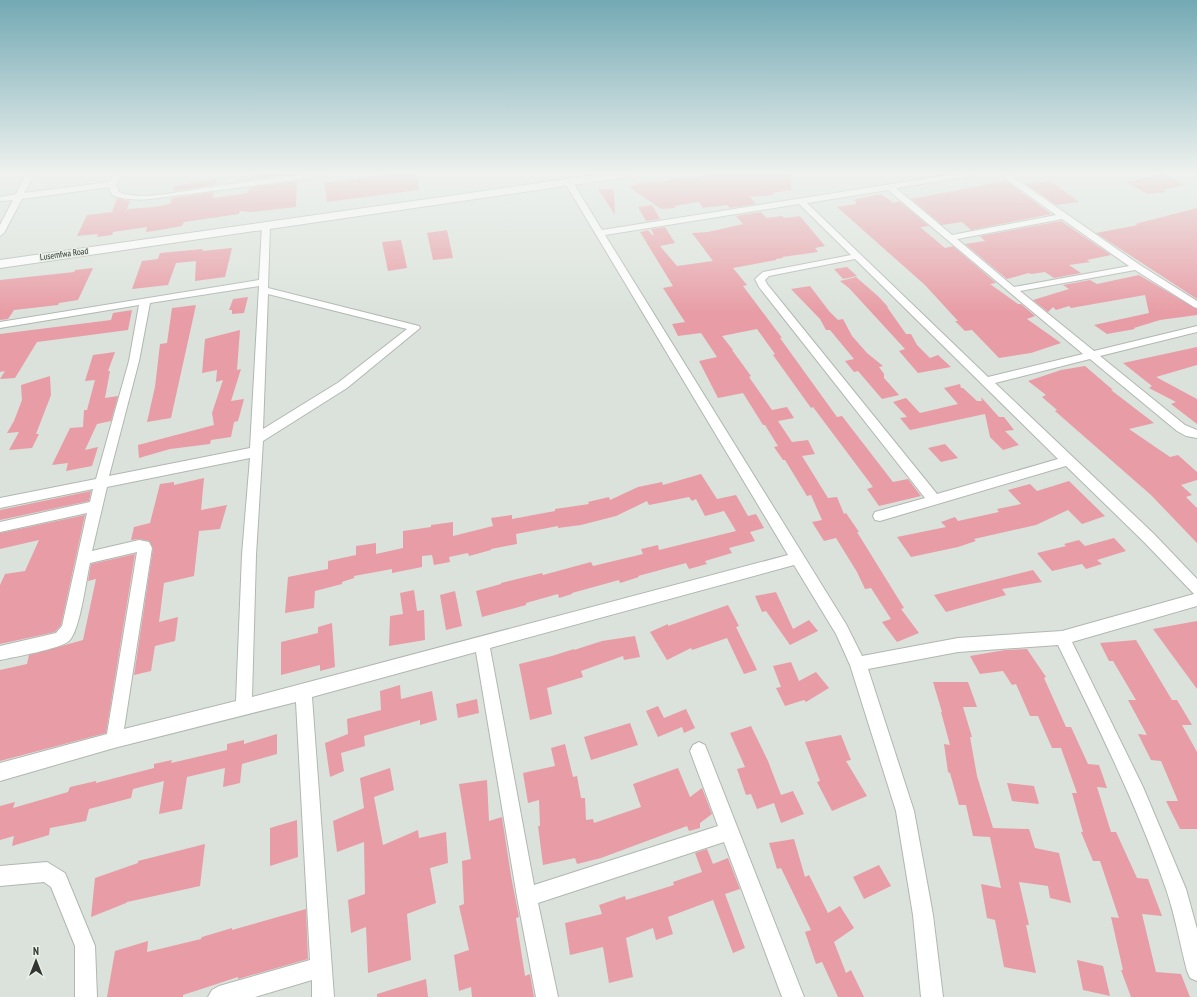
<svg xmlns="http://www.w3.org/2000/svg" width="1197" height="997" font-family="'PT Sans Narrow',sans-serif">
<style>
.building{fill:#e89ca5}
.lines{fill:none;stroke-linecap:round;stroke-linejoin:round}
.minor-casing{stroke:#b0b7b0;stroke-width:2}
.tertiary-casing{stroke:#b0b7b0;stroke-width:2}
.minor{fill:#fff;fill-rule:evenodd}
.tertiary{fill:#fff;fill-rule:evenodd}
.labels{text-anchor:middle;stroke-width:3;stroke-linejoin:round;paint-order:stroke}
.far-street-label{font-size:9px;fill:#323532;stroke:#e8f0e8}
</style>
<rect width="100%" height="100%" fill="#dbe2db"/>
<g class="building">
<path d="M262,174h30l-42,6 1,-4z"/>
<path d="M396,174h20l3,16 -92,12 -3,-19z"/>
<path d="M708,174h82l2,16 -20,3 2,2 -24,2 6,7 -26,4 -3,-3 -24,3 -4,-6 -25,4 1,2 -14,1 -32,-22 11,-4 23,-1 13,-4h21z"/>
<path d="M1165,174l20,11 -22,5 4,2 -20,2 -21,-12z"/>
<path d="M216,180l-1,5 -42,6 1,-5z"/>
<path d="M297,181l-1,26 -45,5 -11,-1 -1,3 -55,8 -2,4 -22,4 -14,2 1,-5 -34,5 -1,3 -15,2 1,-3 -21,2 10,-21 25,-3 5,-14 13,3 -3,8 27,-2 16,-3 2,-6 42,-6 -1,6 35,-5 1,-5z"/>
<path d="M1006,181l45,33 -80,16 -9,-8 -20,3 -31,-26z"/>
<path d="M1051,181l28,21 -23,3 -30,-21z"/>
<path d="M598,189h16l1,26z"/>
<path d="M881,194l13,9 5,-2 30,25 -9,1 25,21 8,-2 43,37 -6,1 28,20h3l14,12 -8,3 34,24 -30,10 -32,5 -27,-28 -7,1 -10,-10h3l-33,-36 -88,-78 19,-3 -1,-5z"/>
<path d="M652,205l8,14 -14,2 -8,-14z"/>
<path d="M1197,208v91l-101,-66 42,-8 -3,-1z"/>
<path d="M761,212l6,6 15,-2 2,2 16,-2 25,30 -10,2 3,4 -36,5 1,1 -7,1v1l-43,8 14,17 -4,1 39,52h-2l57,79 5,-1 51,66 15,-3 13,17 -42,10 -12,-17 6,-2 -60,-80 -2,1 -38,-53 2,-1 -18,-25 -35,7 11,14h-1l19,26 -2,1 23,33 15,-3 7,11 -16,3 14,21 16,-2 7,14 -13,2 26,42 9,-1 7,17 2,-1 13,19h-2l47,76 -3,1 18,24 -22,9 -15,-20 9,-3 -20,-31 -6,1 -8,-17 -21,-34 -12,3 -12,-19 10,-2 -11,-25 -4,1 -22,-36h-2l-9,-13 4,-1 -13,-21h-2l-20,-32 -25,5 -19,-37 18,-4 -16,-24 -23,3 -6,-12 13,-2 -22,-34 10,-2 -33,-54 8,-2 4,5h2l-3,-6 14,-2 10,16 -15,3 17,20 36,-5 -21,-28 16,-1 35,-8 -7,-8z"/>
<path d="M1061,221l50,34 -24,5 3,2 -21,3 12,8 -27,5 -9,-6 -14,2 -2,-1 -22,6 -42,-35 20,-3 -5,-5z"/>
<path d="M447,230l6,28 -20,2 -6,-27z"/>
<path d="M401,240l6,28 -19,3 -6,-29z"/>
<path d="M232,248l-7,29 -30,4 1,-20 -20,2 -8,22 -36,4 10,-28 16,-2 2,-6 43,-4 -1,2z"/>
<path d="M847,267l10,9 -14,3 -9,-10z"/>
<path d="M93,268l-15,32 -19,3 -1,2 -44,5 -6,9 -8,1v-40l74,-8 1,-2z"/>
<path d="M1139,275l58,34v6l-37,5 -26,8 1,1 -28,5 -13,-9 55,-12 -4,-18 -74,13 -2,-2 -13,4 -3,-3 -5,5 -15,-12 36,-11 -6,-4 27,-5 7,4z"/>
<path d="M856,277l23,20 9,10h-1l19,27h5l6,11 13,13 8,-3 13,12 -33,6 -19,-22 6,-2 -56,-61 -9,-7z"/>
<path d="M810,286l19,25 9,9 5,-1 9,17 15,17 16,13 -4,1 5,7v4l15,17 -17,4 -24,-28 -4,1 -9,-11 9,-2 -24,-29h-4l-6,-11 -29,-30z"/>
<path d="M248,297l-4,16 -12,1v-4h-3l4,-11z"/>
<path d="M196,305l-25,113 -24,4 8,-35 5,-43 7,-1 5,-35z"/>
<path d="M132,310l-4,20 -91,12 -22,36 -15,1 5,-8 -5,1v-38l111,-14 2,-7z"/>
<path d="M240,330l-3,40 4,-1 -10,32 13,-2 -6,22 -4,1 -3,15 -20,3 -1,4 -40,5 -31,9 -1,-13 76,-20 -2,-12 11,-33 -7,2 1,-12 -15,3 3,-34z"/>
<path d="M1197,347v18l-41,12 41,22v25l-26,-20 5,-2 -27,-14 3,-2 -29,-23z"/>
<path d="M115,352l-7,19h2l-5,27 13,-2 -7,25 -14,3 -12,26 13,-3 -6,19 -26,5 2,-8 -16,2 18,-37 13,-1 1,-17h3l8,-30 -10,1 8,-26z"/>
<path d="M1085,366l28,24h-2l43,33 -25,6 41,28 8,-2 19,17v8l-16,5 11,10 -6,2 11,11v35l-46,-48 -96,-84 2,-1 -15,-13 4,-2 -18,-14 33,-11z"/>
<path d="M50,376l1,19 -15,39h3l-7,14 -23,2 10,-18 -12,1 7,-12 8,-21 -1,-15z"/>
<path d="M960,384l1,4h2l14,13h5l-1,-4 18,20h5l10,13 -9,1 14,14 -16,5 -13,-13 -5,-23 -75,16 -10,-12 7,-1 -14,-15 13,-4 14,15 38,-9 -14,-16z"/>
<path d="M945,444l13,14 -17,4 -13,-14z"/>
<path d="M701,474l16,25 19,-4 12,21 8,-2 8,14 -14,4 5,9 -26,7 3,5 -27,8 2,3 -18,5 -3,-6 -48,13 1,1 -19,6 -1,-3 -47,13v1l-13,4 -1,-4 -32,9v2l-44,12 -6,-26 25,-7v-1l41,-10 1,2 48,-13 2,4 50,-12 -2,-5 17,-4 1,5 77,-19 -12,-20 -19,5 -9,-17 -4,2 -3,-4 -40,8 -2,-4 -31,15 -35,9 -23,3v-2l-42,8 1,10 -26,5v1l-22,6 -1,-3 -19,4 1,5 -16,3 -2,-10 -10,1v11l-30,6v-4l-38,7v2l-12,4v2l-27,7 -1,17 -29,5 3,-36 40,-8v-8l28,-6v-9l20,-3v11l27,-6v-17l28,-4v-2l22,-3v14l40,-10 -2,-8 21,-3v4l43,-8v-2l34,-5 -1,-2 21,-5 1,3 28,-13 24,-5 1,3z"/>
<path d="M204,478l-3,32 26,-5 -7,24 -21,2 -5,45 -30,7 -5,39 19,-5 -3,24 -20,5 -4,25 -17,4 19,-127 -4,-7 -10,-2 -8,1 3,-13 16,-4 10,-39 14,-2v3z"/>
<path d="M1069,481l36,35 -23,8 -14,-14 -32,15 -62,14 2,2 -18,6 -47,10 -14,-20 49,-10 -5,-5 14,-5 3,4 41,-9 -2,-3 24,-5 -13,-14 22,-6 7,7z"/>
<path d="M91,491l-2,10 -89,19v-10z"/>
<path d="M85,515l-24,110 -6,7 -55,12v-59l5,-11 20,-3 14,-31 -39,9v-16z"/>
<path d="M1114,538l12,13 -29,9 5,4 -16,5 -4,-5 -30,7 -15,-18 29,-7 -2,-2 15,-4 6,6z"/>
<path d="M135,554l-29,179 -106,28v-91l27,-6 2,-9 54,-15 13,-61 -8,2 3,-17z"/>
<path d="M1033,570l9,12 -40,7 4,6 -60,17 -12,-17z"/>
<path d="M414,590l3,21 7,-1 1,30 -36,6 1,-30 13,-2 -3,-21z"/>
<path d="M455,591l7,35 -16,4 -6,-35z"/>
<path d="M776,592l17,37 16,-9 9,11 -28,14 -24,-34 -4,1 -7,-16z"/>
<path d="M728,605l11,21 -3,1 21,43 -13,4 -17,-36 -35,12 -1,-2 -24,12 -17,-28 18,-8v2z"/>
<path d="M1197,621v68l-44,-60z"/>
<path d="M332,623l3,44 -15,4v-6l-39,10v-33l37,-9v-6z"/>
<path d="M635,636l5,21 -16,3 -1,-4 -42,15 2,6 -36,11 5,26 -22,6 -11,-56 33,-8 22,-7v1l28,-9z"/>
<path d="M1136,640l36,60h5l15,25h-10l15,27v77h-17l-14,-28h12l-17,-40 -10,-1 -13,-26 9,1 -19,-35h8l-23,-39h-4l-9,-18z"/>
<path d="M1027,649l19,28 -2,1 22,49h5l17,37 11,1 8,23 -10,-1 14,45h5l21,46 11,1 14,37 -20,-2 14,58 25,2 9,23h-59l-10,-27h2l-12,-53 8,1 -19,-57h-7l-12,-29h2l-11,-39h5l-16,-45h-9l-14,-32h-8l-14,-32 -4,1 -9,-14 -23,3 -10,-18 35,-6z"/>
<path d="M791,662l8,19 17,-9 13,16 -23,14 -2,-2 -19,6 -9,-18 5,-1 -8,-21z"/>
<path d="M933,682h35l9,25h-14l9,30h-2l7,39 16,52 36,1 6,19 24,5 12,50 -21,-5 -2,-12 -29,-4 10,43h-3l10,48 -32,-6 -9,-47 -8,-2 -6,-34 20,4 -11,-51 -17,-1 -7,-31h-7l-9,-32 -2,-1 -4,-28 6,1 -9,-33h1z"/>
<path d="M400,685l1,14 31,-8 5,29 -17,5v-5l-56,16 1,10 -24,7 3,18 -14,6 -5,-34 23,-9 -1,-15 34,-9 -1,-19z"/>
<path d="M477,699l2,14 -21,5 -2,-14z"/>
<path d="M658,706l6,12 22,-9 9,19 -11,5 -2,-6 -24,10 -12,-26z"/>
<path d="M630,723l8,22 -47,15 -7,-23z"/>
<path d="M751,726l17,35 13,34 12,-4 11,23 -23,9 -7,-20 -17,6 -6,-15 -5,1 -9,-26 8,-2 -15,-34z"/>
<path d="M277,734v20l-35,10 -2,19 -17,4 2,-19 -38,9 -5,32 -23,5 5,-33 -31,8 -2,9 -42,11 -3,12 -36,7 -1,7 -37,11 2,-10 -14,4v-34l15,-4 -2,6 55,-16 2,-5 26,-6v2l58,-15v-4l18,-4 -1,3 56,-13v-6l17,-4v4z"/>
<path d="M841,735l10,25 -5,1 21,35 -35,15 -15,-29 3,-1 -15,-39z"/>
<path d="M565,744l8,33 4,-1 4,22h4l1,22 7,-1 1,4 47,-16 -8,-23 45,-16 12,29 12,-9 10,26 -12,9v5l-11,3 -2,-5 -86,32 -24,6 -2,-6 -32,7 -5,-39h2l-1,-26 -11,3 -5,-30 32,-7 -4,-18z"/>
<path d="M390,768l4,22 -20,7 9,48 35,-15 1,8 27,-6 2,31 -18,5 6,35 -29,11 4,46 -43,13 -2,-46 -15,6 -3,-33 17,-6 -1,-52 -27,10 -4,-31 31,-13 -4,-30z"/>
<path d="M487,780l2,41 13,-4 9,59 8,41 -3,1 9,58 5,-2 4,23h-62l-1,-10 -12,4 -5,-36 15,-5 -10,-44 5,-2 -2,-43 9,-2 -12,-75z"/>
<path d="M1007,783l27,3 5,18 -27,-3z"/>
<path d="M297,820l1,37 -28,9v-38z"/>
<path d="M794,839l11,38 4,-2 19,38 12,-7 14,22 -20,14 12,31 5,-3 13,27h-26l-16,-35 -6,2 -11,-32 6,-2 -30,-62 -4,1 -8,-26z"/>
<path d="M205,844l-5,42 -73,16 -1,1 -35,14 4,-39 43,-15v-2z"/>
<path d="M707,849l6,15 15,-6 12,31 -15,5 20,54 -12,5 -20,-53 -45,17 5,17 -17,6 -3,-12 -27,10 7,39 -24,6 -6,-36 -33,8 -5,-32 37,-9 -3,-9 26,-9 1,4 48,-15 -1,-3 29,-10 -7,-19z"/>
<path d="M879,865l12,21 -27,13 -11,-22z"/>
<path d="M306,909l2,50 -70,20v-2l-55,18v2h-76l8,-46 33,-10 -1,11 54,-13 1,-2 30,-9v2z"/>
<path d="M1077,960l26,6 7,30 -27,-6z"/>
<path d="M426,979l2,18h-51v-3z"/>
</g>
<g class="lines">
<g class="minor-casing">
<g id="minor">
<path d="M26,174h8l-10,19 85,-11 5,-8h8l-6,10 3,8c21,9 56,0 79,-3 44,-6 88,-15 132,-15l-4,2 -176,23c-13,1 -25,1 -38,-4l-3,-8 -87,12 -18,34 -4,3v-11l13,-25 -13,1v-4l16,-3z"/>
<path d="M955,174h22l-4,2 -77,12 56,47 104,-20 -57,-41h10l131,91 57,36v7l-3,-1 -59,-37 -115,21 74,60 103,-25v6l-97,24 85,69 12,5v8l-11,-2 -9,-5 -87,-72 -95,24 159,151 43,45v27l-125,36 71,145 43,102 11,40v52l-7,-3 -3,-7c-7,-27 -12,-56 -21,-82 -29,-84 -69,-164 -108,-244l-100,7 -90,17 46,142 19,104 10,82h-22l-8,-82 -17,-104 -46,-146 -14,-31 -42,-69 -304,83 44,237 184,-59 -28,-75 3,-6 6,-3 6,3 99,252h-22l-58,-155 -186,61 20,94h-22l-19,-100 -41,-245 -164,45 22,300h-22v-17l-57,17h-47l4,-7 7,-4 91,-26 -14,-258 -182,46 -114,33v-18l107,-29 30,-182 -47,11c-4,17 -10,68 -21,78 -9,8 -55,16 -69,19v-14l56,-13 6,-7 25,-113 -87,19v-10l90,-20 3,-13 -93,19v-10l96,-19 33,-118 10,-56 -139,23v-6l259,-42 3,-54 4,-3 4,3 -2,62 151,38 1,2 -73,60 -84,53 -7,114 -4,142 536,-142 -193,-322 -30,-50 1,-2h6l30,49zM888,190l195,164 -95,23 -181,-174zM799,204l52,51 -88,17 -8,7 4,8 166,211 -50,14 -2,4 2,4 5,1 186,-55 78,76 50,52 -132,37 -104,7 -96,18 -16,-32 -241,-389zM1062,219l67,47 -115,21 -57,-48zM855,259l203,200 -121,35 -170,-210 -2,-4 4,-4zM259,286l-9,162 -141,28 30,-115 11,-58zM268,294l139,35 -68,53 -76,47zM250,458l-8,97 -6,146 -112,28 28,-181 -3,-6 -10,-2 -47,11 15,-64z"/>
<path d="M47,862l18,11 30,73 2,51h-22v-51l-24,-59 -7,-5 -44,4v-20z"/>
</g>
</g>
<g class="tertiary-casing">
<path id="tertiary" d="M602,174h30l-5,3 -627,91v-8z"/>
</g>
<use href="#minor" class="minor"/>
<use href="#tertiary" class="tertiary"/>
</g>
<linearGradient id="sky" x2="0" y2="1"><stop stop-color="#73a9b4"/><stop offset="0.55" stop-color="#eff2ef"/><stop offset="1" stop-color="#eff2ef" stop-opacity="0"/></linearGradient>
<rect width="1197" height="314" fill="url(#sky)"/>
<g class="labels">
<g class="far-street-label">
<text transform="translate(64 254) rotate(-8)" y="3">Lusemfwa Road</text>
</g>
</g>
<g transform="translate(36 961)" stroke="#e8f0e8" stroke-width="3" paint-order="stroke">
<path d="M0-3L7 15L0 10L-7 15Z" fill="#323532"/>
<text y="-6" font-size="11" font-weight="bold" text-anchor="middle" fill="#323532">N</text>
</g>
</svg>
